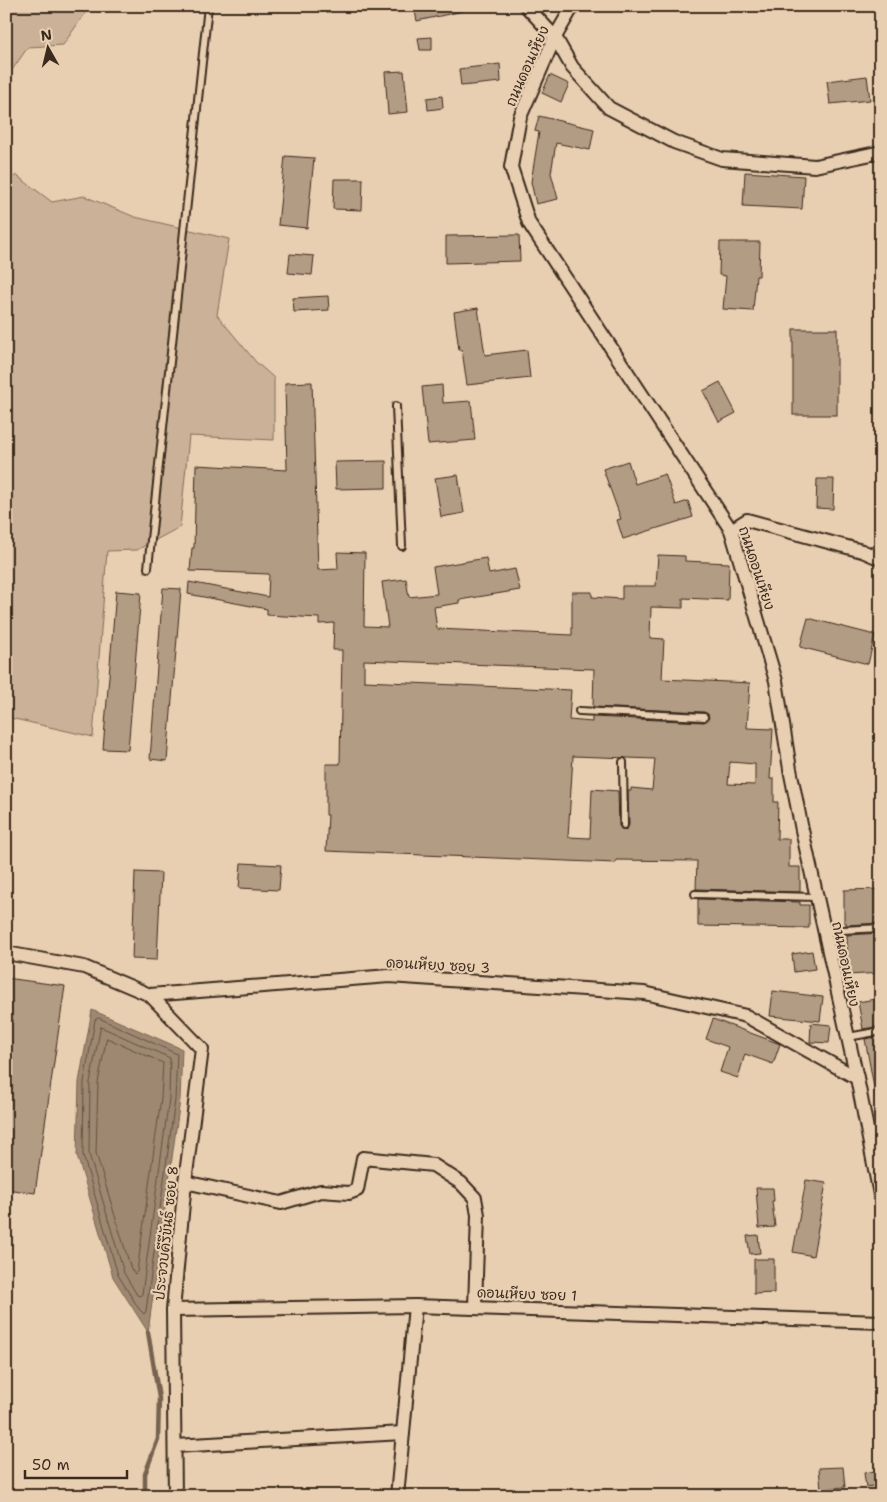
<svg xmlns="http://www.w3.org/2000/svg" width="887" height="1502" font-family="'Shantell Sans','Playpen Sans Thai',sans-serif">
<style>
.green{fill:#cab197;stroke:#826e5a}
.water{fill:#9e8872;stroke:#766250}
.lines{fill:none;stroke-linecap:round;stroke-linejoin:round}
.shore{stroke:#635040;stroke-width:1}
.stream{stroke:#766250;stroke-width:4.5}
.building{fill:#b39c84;stroke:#3b2a1e;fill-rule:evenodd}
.lane-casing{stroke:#3b2a1e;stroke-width:10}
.street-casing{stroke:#3b2a1e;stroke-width:16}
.lane{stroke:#e9cfb1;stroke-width:6}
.street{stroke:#e9cfb1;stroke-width:12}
.labels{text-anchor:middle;stroke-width:4.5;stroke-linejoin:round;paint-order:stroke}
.street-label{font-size:14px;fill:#3b2a1e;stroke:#e9cfb1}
</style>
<rect width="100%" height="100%" fill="#e9cfb1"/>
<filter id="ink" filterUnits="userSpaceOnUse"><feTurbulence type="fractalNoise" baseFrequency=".02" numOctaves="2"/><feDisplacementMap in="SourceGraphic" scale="10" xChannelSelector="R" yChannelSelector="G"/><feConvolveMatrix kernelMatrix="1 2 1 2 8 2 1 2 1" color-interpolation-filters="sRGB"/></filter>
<g filter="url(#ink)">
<g class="green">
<path d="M6,6h84l-27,39 -35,2 -18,26 -4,10z"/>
<path d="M16,175l36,27 32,-6 51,21 94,22 -12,76 39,47 18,16v62l-85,-4 -9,91 -43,23 -30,1 -14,186 -87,-20v-534z"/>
</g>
<path class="water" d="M92,1010l90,39 -2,51 -32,232 -35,-55 -36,-122 2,-73z"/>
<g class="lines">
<g class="shore">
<path d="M99,1018l78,36 -2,46 -29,211 -2,3 -5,-5 -21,-34 -35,-120 1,-73 11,-62z"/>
<path d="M101,1027l69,31 -1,41 -27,195 -2,2 -3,-1 -13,-22 -35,-119 1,-71z"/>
<path d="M107,1038l56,25 -2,35 -24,174 -2,2 -4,-5 -35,-116 2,-70z"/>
</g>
<path class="stream" d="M145,1496v-22l13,-35 1,-41 -11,-66"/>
</g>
<g class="building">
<path d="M414,6h48l1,5 -46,10z"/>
<path d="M432,37v13h-12l-2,-12z"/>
<path d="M500,64l1,18 -40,4 -2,-17z"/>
<path d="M404,71l4,41 -20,2 -3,-42z"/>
<path d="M550,75l19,9 -8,18 -19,-9z"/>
<path d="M867,76l3,24 -40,4 -3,-23z"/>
<path d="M442,96l1,12 -15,2 -1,-12z"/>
<path d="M539,116l55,13 -4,21 -34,-7 -5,30 7,26 -22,5 -5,-22 8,-50 -4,-1z"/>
<path d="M285,156l29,2 -7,70 -29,-3z"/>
<path d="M745,172l59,4 -2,33 -59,-3z"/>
<path d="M334,179h29l-1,31 -29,-1z"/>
<path d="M519,235l1,26 -74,2v-27z"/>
<path d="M720,242h40l-1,34h-3l-3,35 -30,-2 3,-33 -7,-1z"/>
<path d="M290,254l24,2 -2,19 -24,-2z"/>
<path d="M328,296l1,14 -35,2 -1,-14z"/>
<path d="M478,308l7,47 42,-5 3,28 -63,7 -5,-35h-3l-5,-38z"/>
<rect x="793" y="329" width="44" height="86"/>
<path d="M312,382l6,188 20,-1 -1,-17 28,1 -1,73 24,1 -6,-45 24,-3 3,18 28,-3 -4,-27 53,-9 3,16 26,-5 5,21 -61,10v3l-25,4 3,22 135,6v-43h20v5l30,2v-13h34l2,-31 27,1v5l44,2 -1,37 -45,-2v10l-32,-1 -1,31 14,1 -2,40 88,4 -3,45 26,1 -3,50h4v23h4l-1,37h12v28h11v25l-104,-3 1,-28 -81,-1v3l-290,-12 2,-36h-2v-51h14l2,-114h-9l1,-27 -15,1v-6l-52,-3v-6l-79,-15 1,-12 79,15 1,-23 -79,-3 2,-23h2l2,-83 91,5 -2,-87zM364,660l230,9 -1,38 111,5 4,2 1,4 -5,4 -112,-5v5l-23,-2 2,-30 -207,-9zM573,756l82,3 -3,31 -21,-2v3h-3l1,34 -2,4 -5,1 -3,-4 -1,-35 -26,-2 -2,49 -22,-1zM730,762l25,2v21l-27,-1z"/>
<path d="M720,382l16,31 -17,9 -16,-31z"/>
<path d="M442,385l1,18 28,-2 4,39 -47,4 -6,-57z"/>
<path d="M386,461v27l-50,1 -1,-27z"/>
<path d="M628,461l7,23 30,-10 11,31 12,-4 5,16 -70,22 -6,-19 4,-1 -18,-50z"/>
<path d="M458,475l6,38 -23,4 -6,-39z"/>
<path d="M817,479h17l-1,30 -17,-1z"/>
<path d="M163,588l18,1 -14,172 -17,-2z"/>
<path d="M116,591l25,2 -13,157 -25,-1z"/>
<path d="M808,618l67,17 -7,29 -68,-17z"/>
<path d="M241,863l40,2 -2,25 -40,-2z"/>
<path d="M135,872l26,1 -4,87 -25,-1z"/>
<path d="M881,889v34l-35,2v-3h-2v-32z"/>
<path d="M698,899l102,3v3h9v23l-111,-2z"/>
<path d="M881,933v40l-33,2 -1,-40z"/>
<path d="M812,951l3,18 -21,3 -2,-18z"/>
<path d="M6,978l59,8 -30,207 -29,-4z"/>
<path d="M773,991l50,6 -3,24 -50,-5z"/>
<path d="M881,998v28l-18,3 -5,-27z"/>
<path d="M713,1019l67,25 -7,20 -28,-10 -7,24 -18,-6 8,-25 -22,-8z"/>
<path d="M811,1023l20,2 -2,18 -19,-1z"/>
<path d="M881,1036v62h-5l-11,-59z"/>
<path d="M806,1180l20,3 -13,73 -20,-4z"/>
<path d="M756,1188h17l1,13h-2l3,26 -16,1z"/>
<path d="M758,1235l2,18 -10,1 -3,-18z"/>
<path d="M754,1259h20v34l-20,1z"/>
<path d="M843,1467l2,20 -24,2 -2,-21z"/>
<path d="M881,1470v15l-15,2 -2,-14z"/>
</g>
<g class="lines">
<g class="lane-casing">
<g id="lane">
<path d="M396,406l6,140"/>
<path d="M148,568l60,-562"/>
<path d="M579,711l125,6"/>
<path d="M623,762l1,63"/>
<path d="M695,894l121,3"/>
<path d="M823,931l58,-3"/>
<path d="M848,1037l33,-6"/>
</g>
</g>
<g class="street-casing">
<g id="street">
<path d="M526,6l29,31 17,30 37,41 65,34 48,17 93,7 66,-14"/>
<path d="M573,6l-18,31 -35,80 -9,50 18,56 202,307 45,151 14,88 12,61 55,248 24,122"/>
<path d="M731,530l16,-10 115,31 19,8"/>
<path d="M6,953l78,14 66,28 239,-19 255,17 102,23 111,62"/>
<path d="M150,995l52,54 -17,133 -12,128 2,186"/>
<path d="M185,1182l96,21 40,-12 28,2 8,-3 6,-32 70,7 28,18 14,15 3,17 -3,92"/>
<path d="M173,1310l242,-4 466,16"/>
<path d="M175,1446l228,-13"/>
<path d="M397,1496l18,-190"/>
</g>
</g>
<use href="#lane" class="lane"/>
<use href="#street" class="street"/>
</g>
</g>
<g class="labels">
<g class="street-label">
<text transform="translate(527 66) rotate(-66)" y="5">ถนนดอนเหียง</text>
<text transform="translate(757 568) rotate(72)" y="5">ถนนดอนเหียง</text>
<text transform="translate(846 964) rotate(78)" y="5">ถนนดอนเหียง</text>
<text transform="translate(438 965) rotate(3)" y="5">ดอนเหียง ซอย 3</text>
<text transform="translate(166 1233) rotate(-84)" y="5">ประจวบคีรีขันธ์ ซอย 8</text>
<text transform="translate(527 1294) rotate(2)" y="5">ดอนเหียง ซอย 1</text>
</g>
</g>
<rect width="887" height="1502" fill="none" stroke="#e9cfb1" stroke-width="25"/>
<rect x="12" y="12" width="862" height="1477" fill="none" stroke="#3b2a1e" stroke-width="2" filter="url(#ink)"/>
<g transform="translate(48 48) rotate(352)" stroke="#e9cfb1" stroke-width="4" paint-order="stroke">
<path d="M0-4L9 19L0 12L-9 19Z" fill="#3b2a1e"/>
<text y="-8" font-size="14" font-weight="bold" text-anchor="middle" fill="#3b2a1e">N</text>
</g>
<path d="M25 1470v8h102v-8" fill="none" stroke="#3b2a1e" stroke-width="2.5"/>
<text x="32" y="1470" font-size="15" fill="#3b2a1e" stroke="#e9cfb1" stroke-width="4" paint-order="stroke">50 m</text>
</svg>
